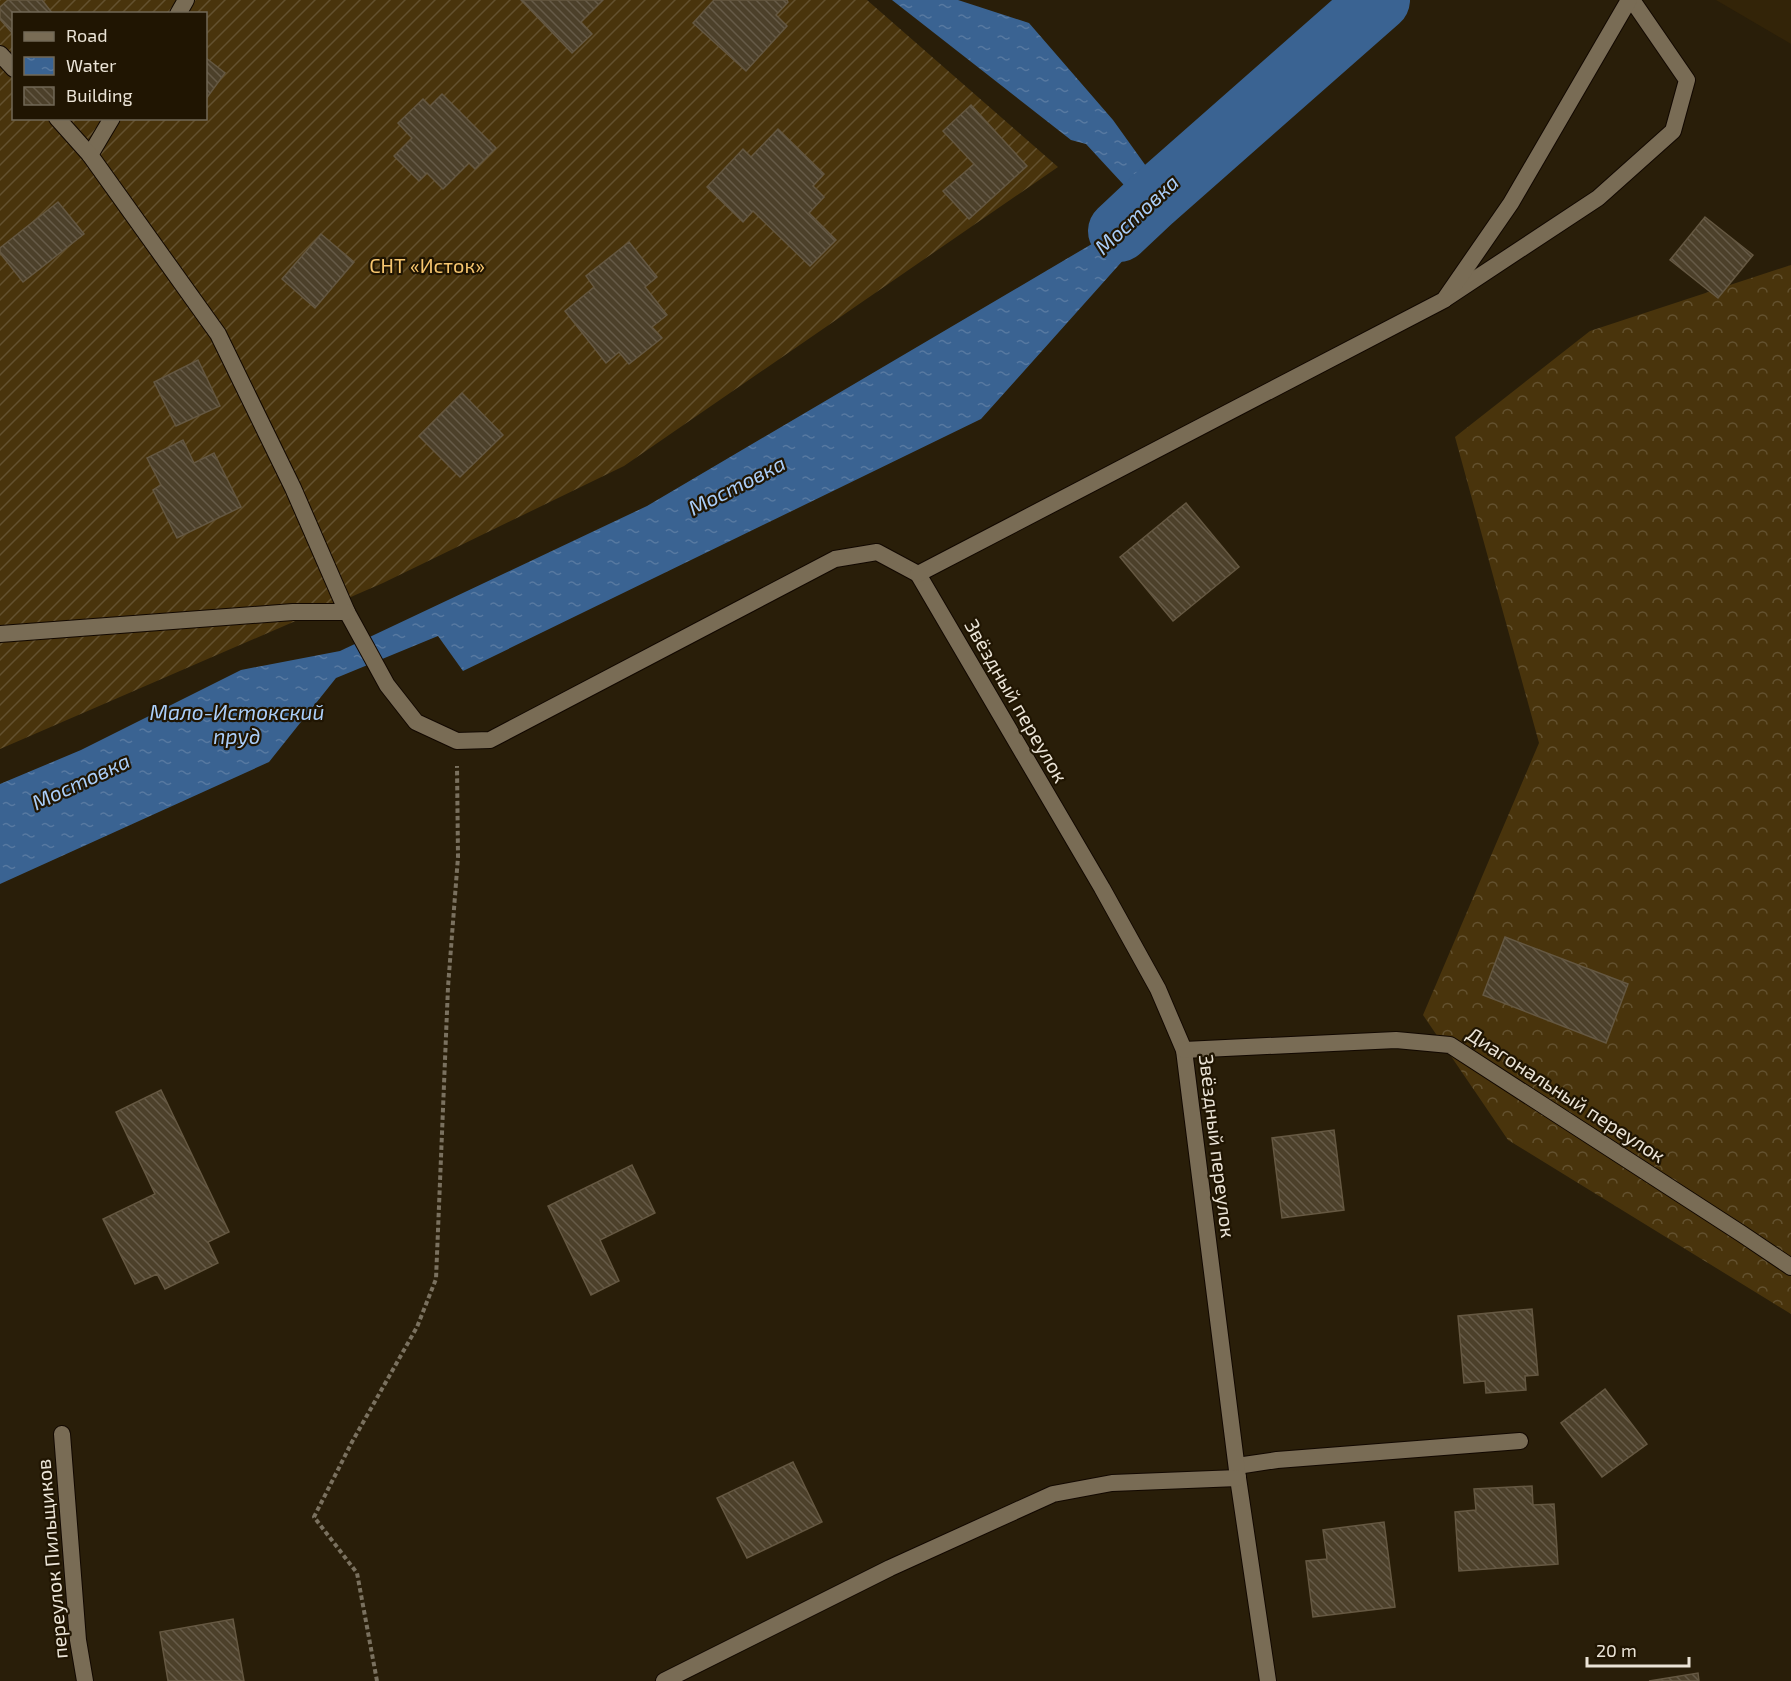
<svg xmlns="http://www.w3.org/2000/svg" width="1791" height="1681" font-family="'Exo 2',sans-serif">
<style>
.built{fill:#332408}
.forest{fill:url(#forest-crowns)}
.garden{fill:url(#garden-furrows);fill-rule:evenodd}
.water{fill:url(#water-ripples)}
.lines{fill:none;stroke-linecap:round;stroke-linejoin:round}
.river{stroke:#3a6392;stroke-width:62}
.building{fill:url(#building-back-hatch);stroke:#655842;stroke-width:1.5}
.service-casing{stroke:#120800;stroke-width:18}
.minor-casing{stroke:#120800;stroke-width:18}
.path{stroke:#7a715f;stroke-width:4;stroke-dasharray:4.5 3;stroke-linecap:butt}
.service{stroke:#796c55;stroke-width:16}
.minor{stroke:#796c55;stroke-width:16}
.labels{text-anchor:middle;stroke-width:4.5;stroke-linejoin:round;paint-order:stroke}
.park-label{font-size:20px;fill:#f7c66f;stroke:#201502}
.street-label{font-size:20px;fill:#ebe4d7;stroke:#201502}
.water-label{font-size:21px;font-style:italic;fill:#aacef9;stroke:#201502}
</style>
<defs>
<pattern id="forest-crowns" width="20" height="18" patternUnits="userSpaceOnUse" patternTransform="scale(1.5)"><rect width="20" height="18" fill="#49340c"/><path d="M2 6a3 3 0 1 1 6 0M12 15a3 3 0 1 1 6 0" fill="none" stroke="#63512f"/></pattern>
<pattern id="garden-furrows" width="10" height="10" patternUnits="userSpaceOnUse" patternTransform="scale(1.5)"><rect width="10" height="10" fill="#49340c"/><path d="M-1 1l2-2M0 10L10 0M9 11l2-2" fill="none" stroke="#63512f"/></pattern>
<pattern id="water-ripples" width="26" height="14" patternUnits="userSpaceOnUse" patternTransform="scale(1.5)"><rect width="26" height="14" fill="#3a6392"/><path d="M2 4q2-2 4 0t4 0M15 11q2-2 4 0t4 0" fill="none" stroke="#5779a1"/></pattern>
<pattern id="building-back-hatch" width="6" height="6" patternUnits="userSpaceOnUse" patternTransform="scale(1.5)"><rect width="6" height="6" fill="#4c402a"/><path d="M-1 5l2 2M0 0l6 6M5-1l2 2" fill="none" stroke="#665b48"/></pattern>
</defs>
<rect width="100%" height="100%" fill="#291e09"/>
<path class="built" d="M1716,0h75v44z"/>
<path class="forest" d="M1791,265v1049l-283,-174 -85,-125 116,-272 -84,-306 135,-106z"/>
<path class="garden" d="M0,0h867l191,167 -434,299 -241,117 -383,166zM14,14h192v104h-192z"/>
<path class="water" d="M892,0h66l71,23 84,97 38,53 31,1 -10,47 -46,36 -145,162 -518,252 -25,-35 -102,42 -67,84 -269,122v-100l81,-34 160,-80 99,-19 307,-145 455,-268 33,-41 -49,-53 -15,-4z"/>
<g class="lines">
<path class="river" d="M1119,231l33,-31 227,-200"/>
</g>
<g class="building">
<path d="M8,0h34l11,14h-39v21l-14,-16v-12z"/>
<path d="M521,0h82l-22,22 11,12 -20,19z"/>
<path d="M714,0h73l1,2 -12,13 11,11 -41,45 -53,-48z"/>
<path d="M206,58l19,15 -19,26z"/>
<path d="M442,94l54,54 -21,21 -6,-6 -26,26 -16,-16 -8,8 -25,-25 18,-18 -14,-15 25,-24 7,7z"/>
<path d="M971,105l56,61 -58,53 -26,-28 31,-27 -31,-33z"/>
<path d="M778,129l46,45 -11,12 11,11 -15,16 27,27 -26,26 -57,-55 -10,11 -36,-35 36,-38 8,8z"/>
<path d="M58,202l26,32 -61,48 -23,-29v-5z"/>
<path d="M1705,217l48,38 -35,43 -48,-38z"/>
<path d="M321,234l33,28 -39,46 -33,-29z"/>
<path d="M629,242l28,35 -12,10 22,28 -15,12 10,11 -33,26 -10,-12 -13,11 -41,-52 29,-24 -8,-11z"/>
<path d="M198,360l22,46 -44,20 -22,-44z"/>
<path d="M462,393l41,42 -43,42 -41,-41z"/>
<path d="M183,440l11,23 20,-10 27,54 -64,31 -24,-48 8,-5 -14,-27z"/>
<path d="M1186,503l53,64 -66,54 -53,-64z"/>
<path d="M1505,937l123,47 -22,59 -123,-48z"/>
<path d="M161,1090l68,142 -21,10 10,21 -53,26 -8,-15 -22,10 -32,-65 52,-25 -39,-82z"/>
<path d="M1334,1130l10,80 -62,8 -10,-80z"/>
<path d="M632,1165l23,48 -55,27 19,41 -28,14 -43,-89z"/>
<path d="M1532,1309l6,66 -13,1 1,14 -40,3 -1,-12 -21,2 -6,-67z"/>
<path d="M1605,1389l42,55 -45,33 -41,-54z"/>
<path d="M793,1462l29,60 -75,36 -30,-60z"/>
<path d="M1532,1486l1,19 21,-1 4,60 -99,7 -4,-59 21,-2 -2,-21z"/>
<path d="M1384,1522l11,85 -82,10 -7,-56 21,-2 -4,-29z"/>
<path d="M233,1619l11,62h-76l-8,-49z"/>
<path d="M1698,1673l1,8h-50z"/>
</g>
<g class="lines">
<g class="service-casing">
<g id="service">
<path d="M178,14l8,-14"/>
<path d="M90,155l22,-37"/>
<path d="M1445,299l153,-101 75,-67 14,-51 -55,-80"/>
<path d="M1237,1466l40,-6 243,-19"/>
</g>
</g>
<g class="minor-casing">
<g id="minor">
<path d="M0,54l14,15"/>
<path d="M57,118l33,37 128,179 75,154 54,124 40,73 29,37 41,19 33,-1 345,-181 42,-7 41,22"/>
<path d="M918,574l184,314 56,101 26,61 54,428 30,203"/>
<path d="M918,574l526,-274 67,-97 118,-203"/>
<path d="M0,634l293,-22h54"/>
<path d="M1184,1050l212,-10 54,5 292,189 49,33"/>
<path d="M62,1434l16,206 7,41"/>
<path d="M664,1681l226,-113 163,-74 59,-11 126,-5"/>
</g>
</g>
<path class="path" d="M377,1681l-20,-108 -43,-56 38,-75 65,-115 19,-48 12,-292 10,-130 -1,-91"/>
<use href="#service" class="service"/>
<use href="#minor" class="minor"/>
</g>
<g class="labels">
<g class="park-label">
<text x="427" y="273">СНТ «Исток»</text>
</g>
<g class="street-label">
<text transform="translate(1016 701) rotate(60)" y="7">Звёздный переулок</text>
<text transform="translate(1566 1095) rotate(33)" y="7">Диагональный переулок</text>
<text transform="translate(1217 1146) rotate(83)" y="7">Звёздный переулок</text>
<text transform="translate(52 1559) rotate(-95)" y="7">переулок Пильщиков</text>
</g>
<g class="water-label">
<text transform="translate(1137 215) rotate(-43)" y="7">Мостовка</text>
<text transform="translate(737 486) rotate(-27)" y="7">Мостовка</text>
<text x="237" y="720">Мало-Истокский<tspan x="237" dy="24">пруд</tspan></text>
<text transform="translate(81 782) rotate(-25)" y="7">Мостовка</text>
</g>
</g>
<rect x="12" y="12" width="195" height="108" fill="#201502" stroke="#716857" stroke-width="1.5"/>
<rect x="24" y="32" width="30" height="9" fill="#796c55" stroke="#716857" stroke-width="1.5"/>
<text x="66" y="42" font-size="18" fill="#ebe4d7">Road</text>
<rect x="24" y="57" width="30" height="18" fill="url(#water-ripples)" stroke="#716857" stroke-width="1.5"/>
<text x="66" y="72" font-size="18" fill="#ebe4d7">Water</text>
<rect x="24" y="87" width="30" height="18" fill="url(#building-back-hatch)" stroke="#716857" stroke-width="1.5"/>
<text x="66" y="102" font-size="18" fill="#ebe4d7">Building</text>
<path d="M1587 1657v9h102v-9" fill="none" stroke="#ebe4d7" stroke-width="3"/>
<text x="1596" y="1657" font-size="18" fill="#ebe4d7" stroke="#201502" stroke-width="4.5" paint-order="stroke">20 m</text>
</svg>
